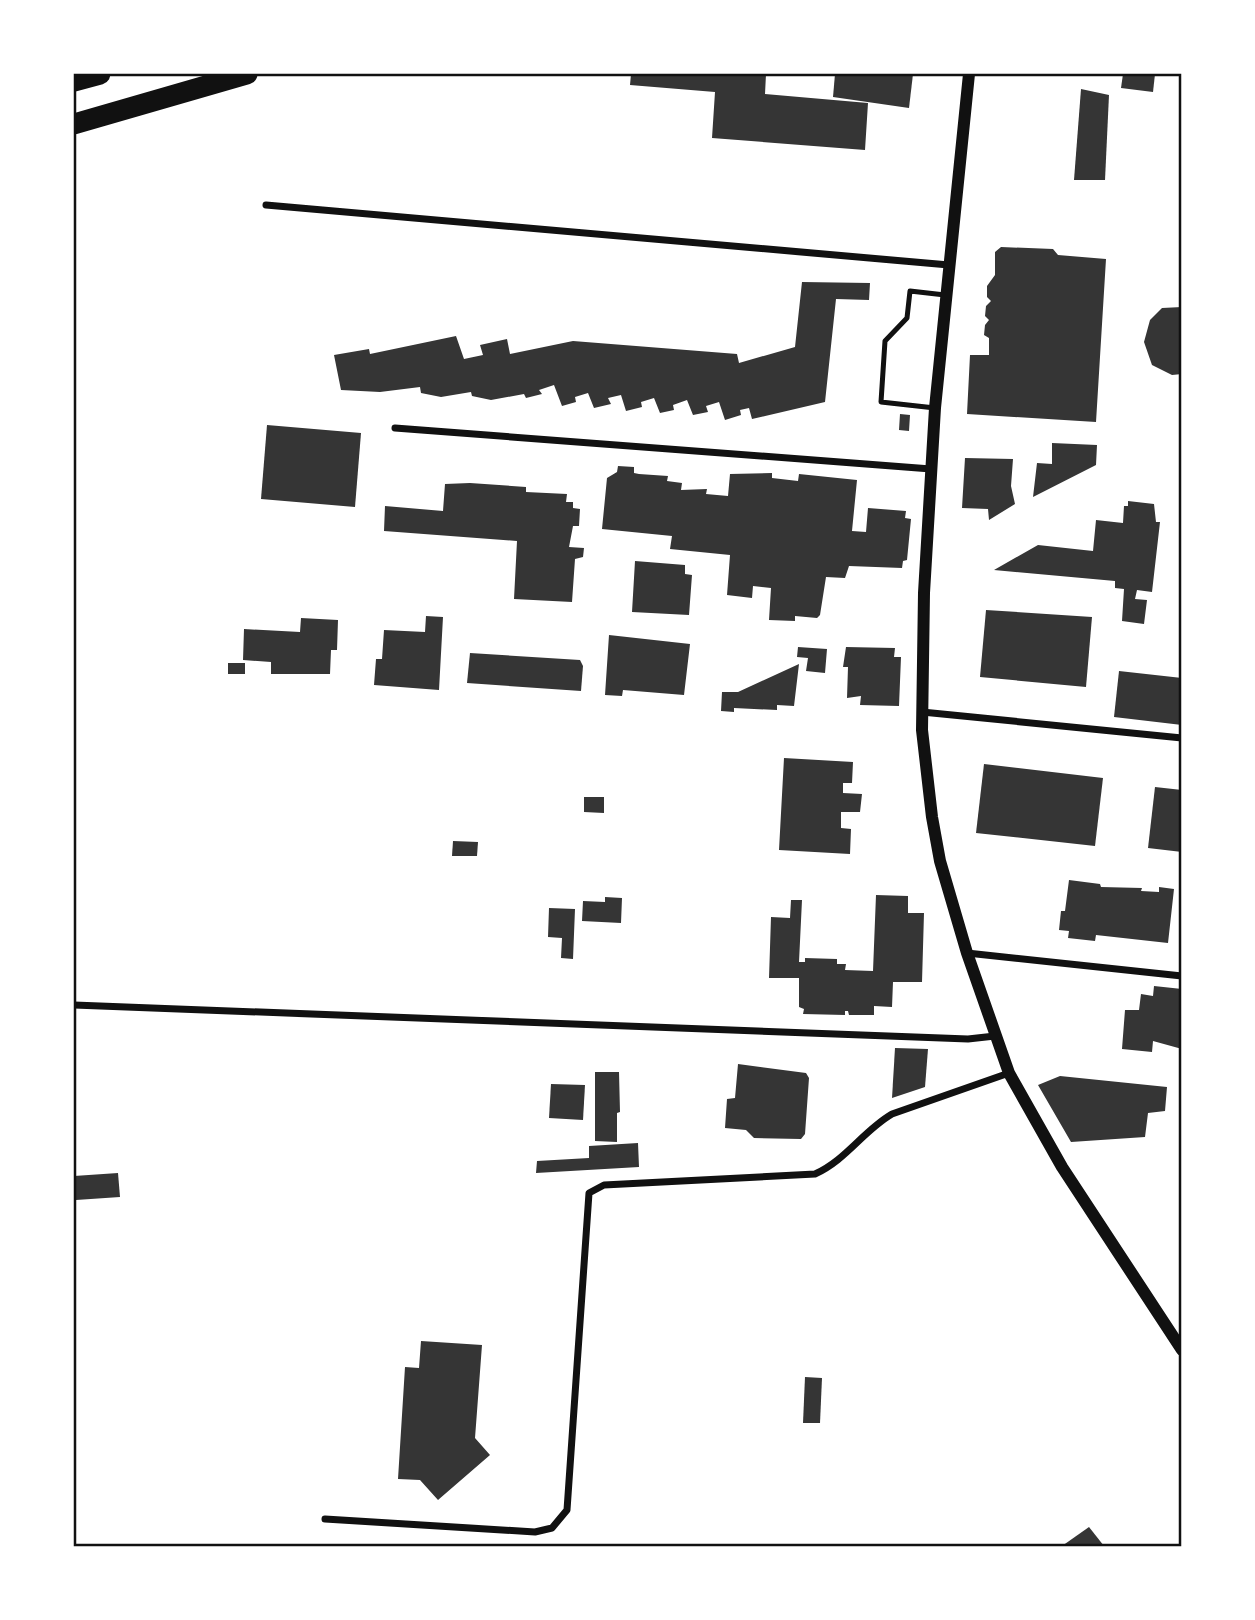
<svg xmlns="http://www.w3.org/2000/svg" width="1255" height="1620" font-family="Mulish,sans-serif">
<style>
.building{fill:#353535}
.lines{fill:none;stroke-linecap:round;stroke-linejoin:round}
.service{stroke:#111;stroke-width:5}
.minor{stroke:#111;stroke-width:7}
.tertiary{stroke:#111;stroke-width:12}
.motorway{stroke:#111;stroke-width:21}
.neatline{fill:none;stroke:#111;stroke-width:2.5}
</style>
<rect width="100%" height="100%" fill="#fff"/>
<g class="building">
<path d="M631,74h135l-1,20 103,9 -3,47 -153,-12 3,-46 -85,-7z"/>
<path d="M835,74h78l-4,34 -76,-11z"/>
<path d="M1123,74h32l-2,18 -32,-4z"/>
<path d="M1081,89l28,6 -4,85h-31z"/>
<path d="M1001,247l52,2 5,6 48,4 -10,163 -129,-8 3,-59h19v-17l-5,-3 1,-10 4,-5 -4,-4 1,-10 5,-5 -4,-4v-11l8,-11v-23z"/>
<path d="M802,282l68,1 -1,17 -33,-1 -11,103 -73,17 -3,-11 -9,2 1,5 -16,5 -6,-18 -13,4 2,6 -15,3 -6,-15 -14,5 1,5 -14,3 -6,-15 -13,4 1,5 -16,4 -5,-16 -13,3 3,6 -17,4 -6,-15 -13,4 1,5 -14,4 -8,-21 -15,5 3,4 -16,4 -2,-4 -33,6 -19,-4 -1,-4 -30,5 -20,-4 -1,-6 -40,5 -39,-2 -7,-35 35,-6 1,5 86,-18 8,23 19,-4 -3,-10 27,-6 3,15 63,-13 164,13 2,9 56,-16z"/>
<path d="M1182,307v67l-10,1 -20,-10 -8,-23 6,-22 12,-12z"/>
<path d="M900,414l10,1 -1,16 -10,-1z"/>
<path d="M267,425l94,8 -6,74 -94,-8z"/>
<path d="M1052,443l45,2 -1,20 -63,32 4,-34 15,1z"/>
<path d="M965,458l48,1 -2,27 4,18 -26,16 -1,-11 -26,-1z"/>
<path d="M618,466l16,1v6l5,1 29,2 -1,5 15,2 -1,7 26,-1 -1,5 22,2 2,-22 42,-1v5l26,3 1,-7 58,6 -5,51 14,1 2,-24 38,3 -1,7 6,1 -4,41 -4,1 -1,7 -53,-2 -4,12 -19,-1 -6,38 -3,3 -22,-2v5l-26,-1 2,-32 -18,-2 -1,12 -25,-3 3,-40 -60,-6 2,-13 -70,-7 5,-51 10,-6z"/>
<path d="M470,483l56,4v5l41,2 -1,8h7v6l7,1 -1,17h-6l-4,21 15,1 -1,9 -8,2 -3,43 -58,-3 3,-58 -133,-10 1,-25 58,5 2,-27z"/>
<path d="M1128,501l26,3 2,18h4l-8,70 -15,-2 -2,9 12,1 -3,24 -22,-3 2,-32 -9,-1v-7l-121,-11 44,-25 55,6 3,-31 27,3 1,-17h4z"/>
<path d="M635,561l50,4v9l7,1 -3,40 -57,-3z"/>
<path d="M986,610l106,7 -6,70 -106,-10z"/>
<path d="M426,616l17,1 -4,73 -65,-5 2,-26h6l2,-29 41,2z"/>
<path d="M301,618l37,2 -1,30h-6l-1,24h-59v-12l-28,-2 1,-31 56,3z"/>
<path d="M609,635l81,9 -6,51 -61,-5 -1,6 -17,-1z"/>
<path d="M798,647l29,2 -2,24 -19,-2 2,-13 -11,-1z"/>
<path d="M846,647l49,1 -1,9h7l-2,49 -39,-1 1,-9 -14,2 1,-31h-5z"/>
<path d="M470,653l110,7 3,6 -2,25 -114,-8z"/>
<rect x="228" y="663" width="17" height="11"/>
<path d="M799,664l-5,42 -17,-1v5l-43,-2v4l-13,-1 1,-19h16z"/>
<path d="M1119,671l63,7v47l-68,-8z"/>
<path d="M784,758l69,4 -1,21h-9v10l19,1 -2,18h-19v16l10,1 -1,25 -71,-4z"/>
<path d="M984,764l119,14 -8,68 -119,-13z"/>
<path d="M1155,787l27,3v62l-34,-4z"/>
<path d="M584,797h20v16l-20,-1z"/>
<path d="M453,841l25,1 -1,14h-25z"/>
<path d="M1069,880l31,4 1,3 41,1 -1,3 18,1v-5l15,2 -6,54 -72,-8 -1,6 -27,-3 1,-7 -10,-1 2,-19h4z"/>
<path d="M876,895l32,1v17h16l-2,69h-29l-1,25 -18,-1v9h-25l-1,-4h-3v4l-42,-1 1,-5 -5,-2v-29h-30l2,-61 19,1 1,-18h11l-3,62h6v-4l32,1v5h9l-1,6 28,1z"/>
<path d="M605,897l17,1 -1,25 -39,-2 1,-20 22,1z"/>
<path d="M549,908l26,1 -2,50 -12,-1 1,-20 -14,-1z"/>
<path d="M1154,986l28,3v60l-29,-8 -1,11 -30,-3 3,-39h14l2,-16 12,2z"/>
<path d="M895,1048l33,1 -3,38 -33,11z"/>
<path d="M738,1064l68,9 3,5 -4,56 -4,5 -47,-1 -8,-8 -21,-2 2,-29 8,-1z"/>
<path d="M595,1072h24l1,40 -3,1v29l-22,-1z"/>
<path d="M1060,1076l107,11 -2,24 -17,2 -3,24 -74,5 -33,-57z"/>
<path d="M551,1084l34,1 -2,35 -34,-2z"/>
<path d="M638,1143l1,24 -103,6 1,-12 52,-3v-12z"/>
<path d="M118,1173l2,24 -44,3 -2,-24z"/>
<path d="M421,1341l61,4 -7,93 15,17 -52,45 -18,-20 -22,-1 7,-112 14,1z"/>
<path d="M805,1377l17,1 -2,45h-17z"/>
<path d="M1089,1527l15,19h-42z"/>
</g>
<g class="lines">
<path class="service" d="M935,408l-54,-6 4,-61 22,-23 3,-27 35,4"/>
<g class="minor">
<path d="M266,205l683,60"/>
<path d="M395,428l536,41"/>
<path d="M922,712l260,26"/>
<path d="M967,953l215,23"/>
<path d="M74,1005l894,34 27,-3"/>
<path d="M325,1519l210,13 17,-4 15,-18 22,-317 15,-8 211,-11c31,-14 48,-43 77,-60l117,-41"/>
</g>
<path class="tertiary" d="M969,74l-34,334 -11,185 -2,137 10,87 8,44 27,92 42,120 53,94 120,183"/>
<g class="motorway">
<path d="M74,81l26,-7"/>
<path d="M74,124l173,-50"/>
</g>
</g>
<rect width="1255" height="1620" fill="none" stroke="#ffffff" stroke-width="150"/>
<rect x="75" y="75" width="1105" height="1470" class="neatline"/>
</svg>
